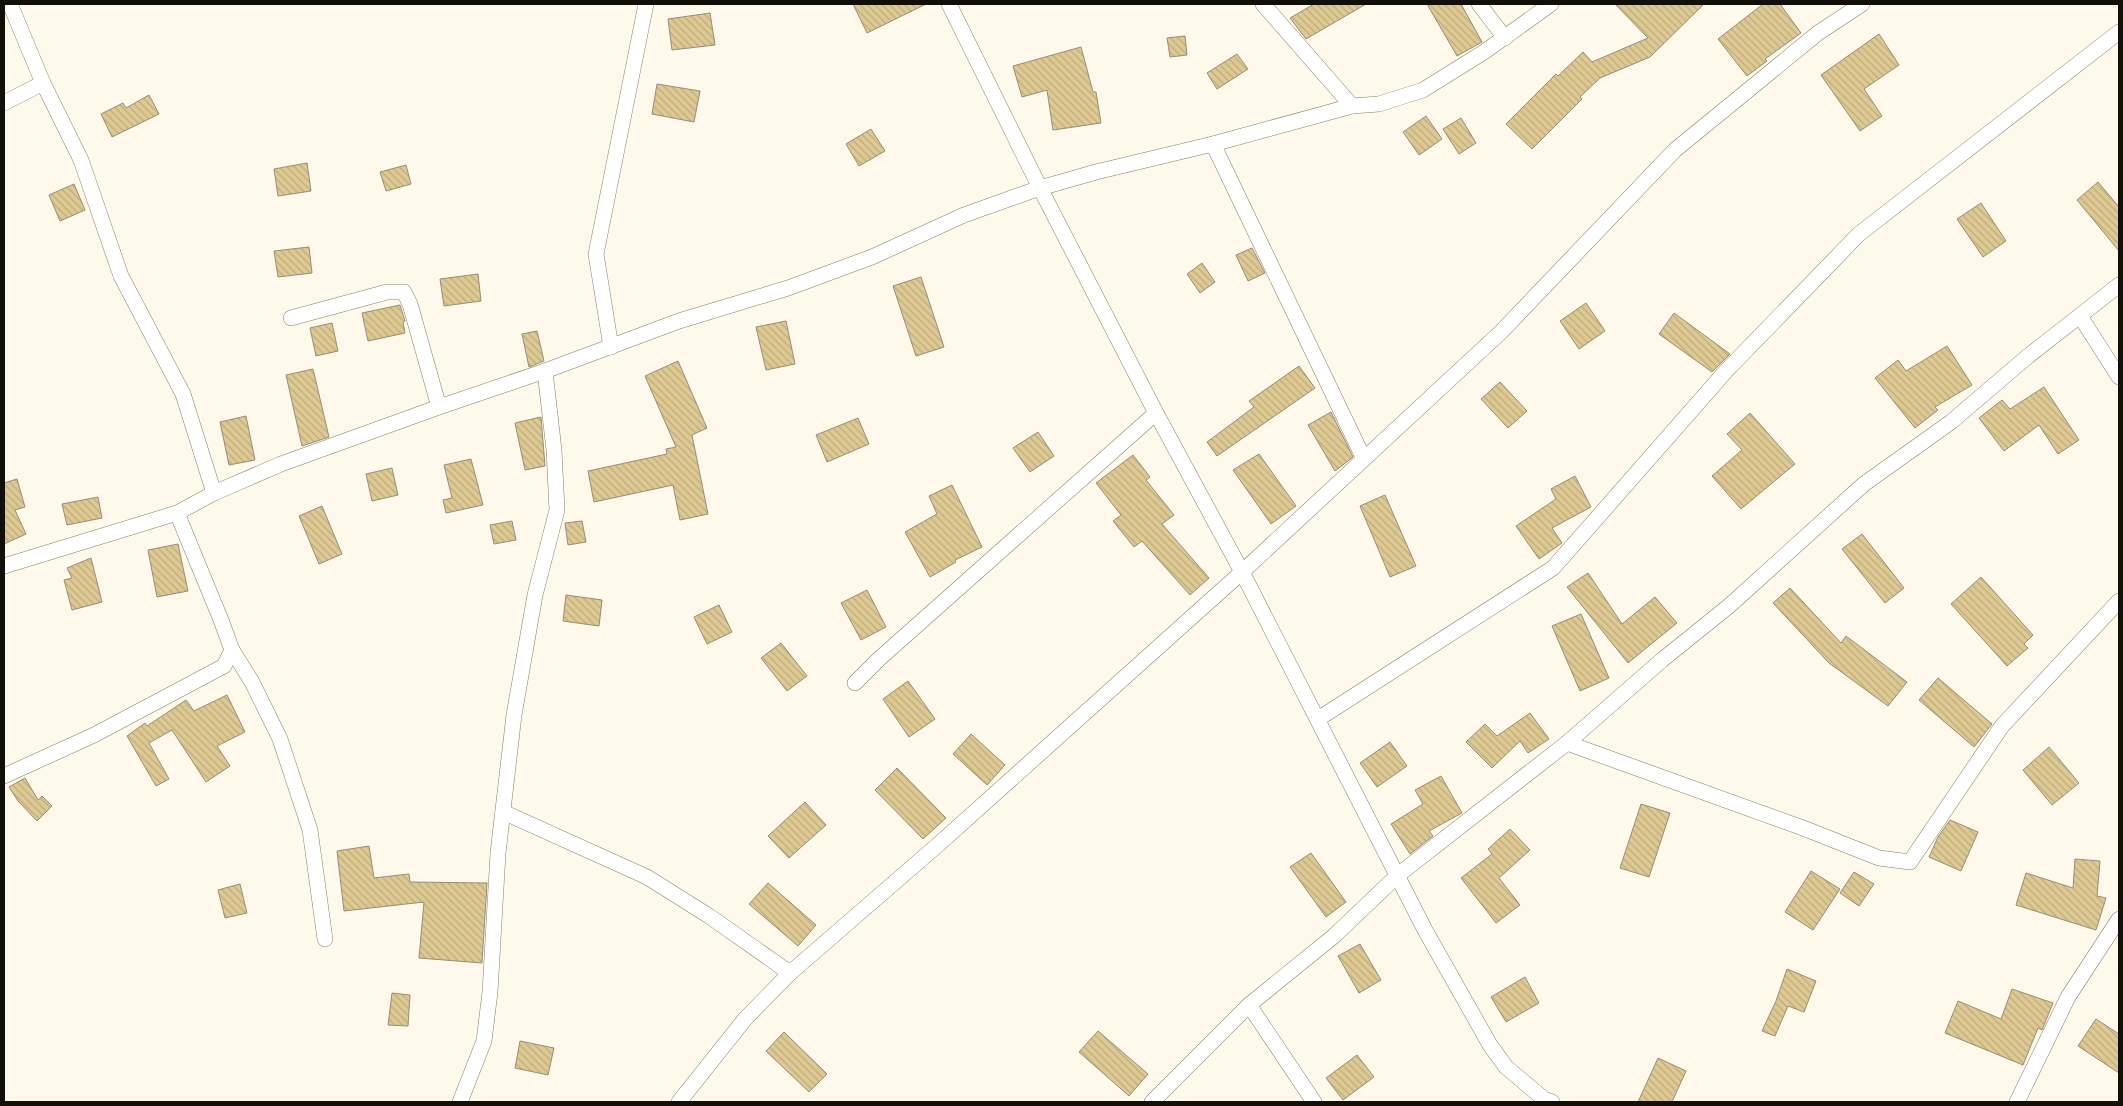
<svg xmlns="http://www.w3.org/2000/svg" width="2123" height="1106" font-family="Rubik,sans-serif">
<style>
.building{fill:url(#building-back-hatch);stroke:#958d78}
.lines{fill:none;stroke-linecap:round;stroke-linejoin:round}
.minor-casing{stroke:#867e69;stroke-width:16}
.minor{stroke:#fff;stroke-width:15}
</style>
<defs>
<pattern id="building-back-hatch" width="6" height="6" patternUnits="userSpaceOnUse" patternTransform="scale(1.25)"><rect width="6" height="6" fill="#ddc991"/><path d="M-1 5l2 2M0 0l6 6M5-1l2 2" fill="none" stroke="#bdab7c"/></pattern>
</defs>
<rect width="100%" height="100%" fill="#fef9eb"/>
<g class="building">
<path d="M853,4h73l-59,29z"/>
<path d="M1314,4h52l-60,35 -16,-21z"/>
<path d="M1427,4h34l21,38 -25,14z"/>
<path d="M1615,4h89l-54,53 -50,21 -20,19 2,2 -50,50 -26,-25 50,-50 2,2 25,-24 9,10 56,-24z"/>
<path d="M1763,4h17l21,29 -36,26 2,2 -20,15 -29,-37z"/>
<path d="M710,13l5,32 -43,5 -4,-31z"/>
<path d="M1879,34l20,31 -35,24 18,27 -22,15 -39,-56z"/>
<path d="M1185,36l2,19 -17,2 -3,-19z"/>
<path d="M1081,47l12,45h3l5,31 -48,7 -6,-40 -25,7 -9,-31z"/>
<path d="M1237,54l11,15 -31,20 -10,-16z"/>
<path d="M657,84l43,7 -6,31 -42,-8z"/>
<path d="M149,95l10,19 -47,23 -11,-23 22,-11 3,5z"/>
<path d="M1426,116l16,23 -23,16 -16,-23z"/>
<path d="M1461,118l15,25 -17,11 -16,-25z"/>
<path d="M871,129l14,22 -26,15 -13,-22z"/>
<path d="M307,163l4,28 -33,5 -4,-27z"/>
<path d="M406,165l5,19 -25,7 -6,-19z"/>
<path d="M2098,182l21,25v44l-42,-51z"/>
<path d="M74,184l11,26 -25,11 -11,-26z"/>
<path d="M1981,203l25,38 -23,16 -26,-38z"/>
<path d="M309,247l3,26 -34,4 -4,-26z"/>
<path d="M1252,248l13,25 -17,8 -12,-26z"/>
<path d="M1202,263l13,19 -15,11 -13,-19z"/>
<path d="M478,274l3,27 -37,5 -4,-27z"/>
<path d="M921,277l23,70 -28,9 -23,-70z"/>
<path d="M1586,303l19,28 -26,18 -19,-28z"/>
<path d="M400,305l5,16 -2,1 2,11 -37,8 -6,-28z"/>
<path d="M1674,313l56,41 -18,18 -53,-38z"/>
<path d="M786,321l9,43 -29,6 -10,-43z"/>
<path d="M332,323l6,28 -22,5 -6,-28z"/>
<path d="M537,331l7,30 -15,6 -7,-33z"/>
<path d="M1947,346l25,39 -37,22 3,3 -23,18 -40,-50 23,-18 8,11z"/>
<path d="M678,361l29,67 -15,7 16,79 -28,6 -7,-35 -79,17 -6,-31 79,-17 -1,-5 10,-2 -31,-71z"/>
<path d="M1299,366l16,22 -98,68 -10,-14 47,-35 -5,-6z"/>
<path d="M313,369l16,68 -27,9 -16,-71z"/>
<path d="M1500,382l27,29 -19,17 -27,-29z"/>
<path d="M2044,387l35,53 -21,14 -19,-29 -35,26 -25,-33 23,-18 8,9z"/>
<path d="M1331,412l22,45 -18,14 -27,-46z"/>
<path d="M1750,413l45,51 -54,45 -29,-33 30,-26 -15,-16z"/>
<path d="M246,416l9,44 -26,5 -9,-43z"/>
<path d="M541,417l4,49 -20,4 -10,-47z"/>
<path d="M858,418l11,26 -42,18 -11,-27z"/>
<path d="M1038,432l16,24 -24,16 -17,-24z"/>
<path d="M1259,454l37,52 -25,18 -38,-54z"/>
<path d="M1133,455l17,22 -4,3 28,35 -12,9 47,54 -19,17 -48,-54 -8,6 -21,-26 8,-6 -25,-32z"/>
<path d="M471,459l12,46 -37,8 -3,-13 9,-2 -8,-33z"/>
<path d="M392,468l6,27 -26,6 -6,-27z"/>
<path d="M1575,476l16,31 -39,21 10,15 -23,16 -23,-33 40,-27 -5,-10z"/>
<path d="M17,479l8,28 -10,3 11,24 -22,10v-61z"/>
<path d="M952,485l30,62 -27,13 1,2 -26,15 -25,-45 32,-18 -8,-18z"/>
<path d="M1385,495l31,71 -26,11 -30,-71z"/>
<path d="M98,497l4,21 -35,7 -5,-21z"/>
<path d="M322,506l20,48 -23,10 -20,-48z"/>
<path d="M512,521l4,19 -22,4 -4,-19z"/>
<path d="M582,521l4,21 -18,3 -3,-22z"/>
<path d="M1862,534l42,54 -19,15 -43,-54z"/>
<path d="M178,544l10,47 -31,6 -9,-47z"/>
<path d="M91,558l11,44 -30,8 -8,-30 8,-2 -5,-10z"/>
<path d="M1588,573l34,51 33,-27 22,26 -49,40 -61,-76z"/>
<path d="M1981,577l52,58 -9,9 4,4 -21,18 -56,-62z"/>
<path d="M1790,588l51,55 5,-7 61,46 -19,24 -59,-43 -56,-60z"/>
<path d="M867,590l19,37 -25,13 -20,-37z"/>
<path d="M566,595l36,5 -3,26 -36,-5z"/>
<path d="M719,605l13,27 -25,12 -13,-27z"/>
<path d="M1581,614l28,64 -29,13 -28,-65z"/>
<path d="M781,643l26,33 -20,15 -26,-33z"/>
<path d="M1938,678l54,46 -18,23 -55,-47z"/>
<path d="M908,681l27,38 -26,18 -26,-38z"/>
<path d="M227,695l18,37 -28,14 13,20 -24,16 -34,-52 -23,13 20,36 -13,7 -29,-50 18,-13 2,3 39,-26 8,11z"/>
<path d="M1530,713l19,26 -21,14 -8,-12 -28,27 -26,-26 19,-18 12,12z"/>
<path d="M971,734l34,31 -18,20 -34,-31z"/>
<path d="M1390,742l17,24 -30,21 -17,-24z"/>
<path d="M2049,747l30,36 -27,22 -29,-35z"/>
<path d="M897,768l49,50 -23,21 -48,-49z"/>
<path d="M1441,776l21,37 -33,18 4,5 -23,18 -19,-30 32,-20 -8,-14z"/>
<path d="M25,778l13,22 4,-4 10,10 -15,15 -19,-20 -9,-14z"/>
<path d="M805,802l21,23 -37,33 -21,-22z"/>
<path d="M1641,804l29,9 -21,64 -29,-9z"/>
<path d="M1950,820l28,12 -17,39 -32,-14 9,-20z"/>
<path d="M1510,829l20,21 -31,28 21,27 -24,18 -35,-45 31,-24 -4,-5z"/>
<path d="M369,846l5,32 35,-4 1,8 77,1 -5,80 -63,-5 5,-56 -80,9 -7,-60z"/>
<path d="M1311,853l35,49 -20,15 -36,-50z"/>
<path d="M2075,859l25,2 -3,35 9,2 -10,32 -80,-25 10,-32 47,15z"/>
<path d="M1811,871l29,18 -27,41 -28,-18z"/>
<path d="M1854,872l20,12 -15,22 -19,-13z"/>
<path d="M768,883l48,42 -18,21 -49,-42z"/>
<path d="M240,884l7,29 -22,5 -7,-28z"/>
<path d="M1360,944l21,36 -22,13 -21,-37z"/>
<path d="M1787,969l29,12 -12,31 -16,-6 -13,30 -13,-5 14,-30z"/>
<path d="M1525,977l14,26 -33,19 -15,-25z"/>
<path d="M2012,989l41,14 -11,27 -4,-2 -15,37 -78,-32 13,-32 43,18z"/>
<path d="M392,993l18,2 -2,31 -20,-1z"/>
<path d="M2096,1019l23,15v39l-41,-27z"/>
<path d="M1098,1031l50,43 -19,22 -50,-44z"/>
<path d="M784,1032l43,42 -18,18 -43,-41z"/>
<path d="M520,1041l34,7 -6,27 -33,-7z"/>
<path d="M1357,1055l17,22 -31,23 -17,-22z"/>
<path d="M1658,1058l28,13 -14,31h-34z"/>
</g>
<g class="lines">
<g class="minor-casing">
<g id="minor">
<path d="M10,4l33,79 38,77 40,116 62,118 31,99"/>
<path d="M949,4l91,184 116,225 86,159 183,358 65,115 16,22 38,32 8,3"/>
<path d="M1263,4l89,102"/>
<path d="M1479,4l26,34"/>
<path d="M4,103l39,-20"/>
<path d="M1213,144l151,315"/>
<path d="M2080,316l39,61"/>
<path d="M291,318l96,-26h17l6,12 29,103"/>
<path d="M611,347l-15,-93 50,-250"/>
<path d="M4,566l173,-53 37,-20 67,-29 158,-57 106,-36 134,-50 109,-33 84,-31 92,-42 76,-27 56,-16 117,-28 139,-38 27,-2 44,-14 61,-38 67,-48"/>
<path d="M232,650l20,32 28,57 30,91 15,109"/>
<path d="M855,683l24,-24 277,-246"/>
<path d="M1318,719l235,-151 173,-197 133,-137 260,-202"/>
<path d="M1567,743l236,85 76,30 31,4 92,-136 117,-125"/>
<path d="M4,776l90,-41 130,-69 8,-16 -11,-30 -44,-107"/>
<path d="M503,812l144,65 62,39 81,57"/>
<path d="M1249,1005l65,97"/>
<path d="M460,1102l24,-61 6,-49 8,-139 16,-138 21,-120 22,-85 -3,-60 -9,-79"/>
<path d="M679,1102l66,-83 45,-46 150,-130 302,-271 259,-240 174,-182 143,-117 44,-29"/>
<path d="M1152,1102l97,-97 85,-69 64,-61 169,-132 95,-83 67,-54 135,-122 87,-62 76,-65 92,-72"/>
<path d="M2017,1102l51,-105 51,-78"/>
</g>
</g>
<use href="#minor" class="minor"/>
</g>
<rect width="2123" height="1106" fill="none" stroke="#110f07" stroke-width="10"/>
</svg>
